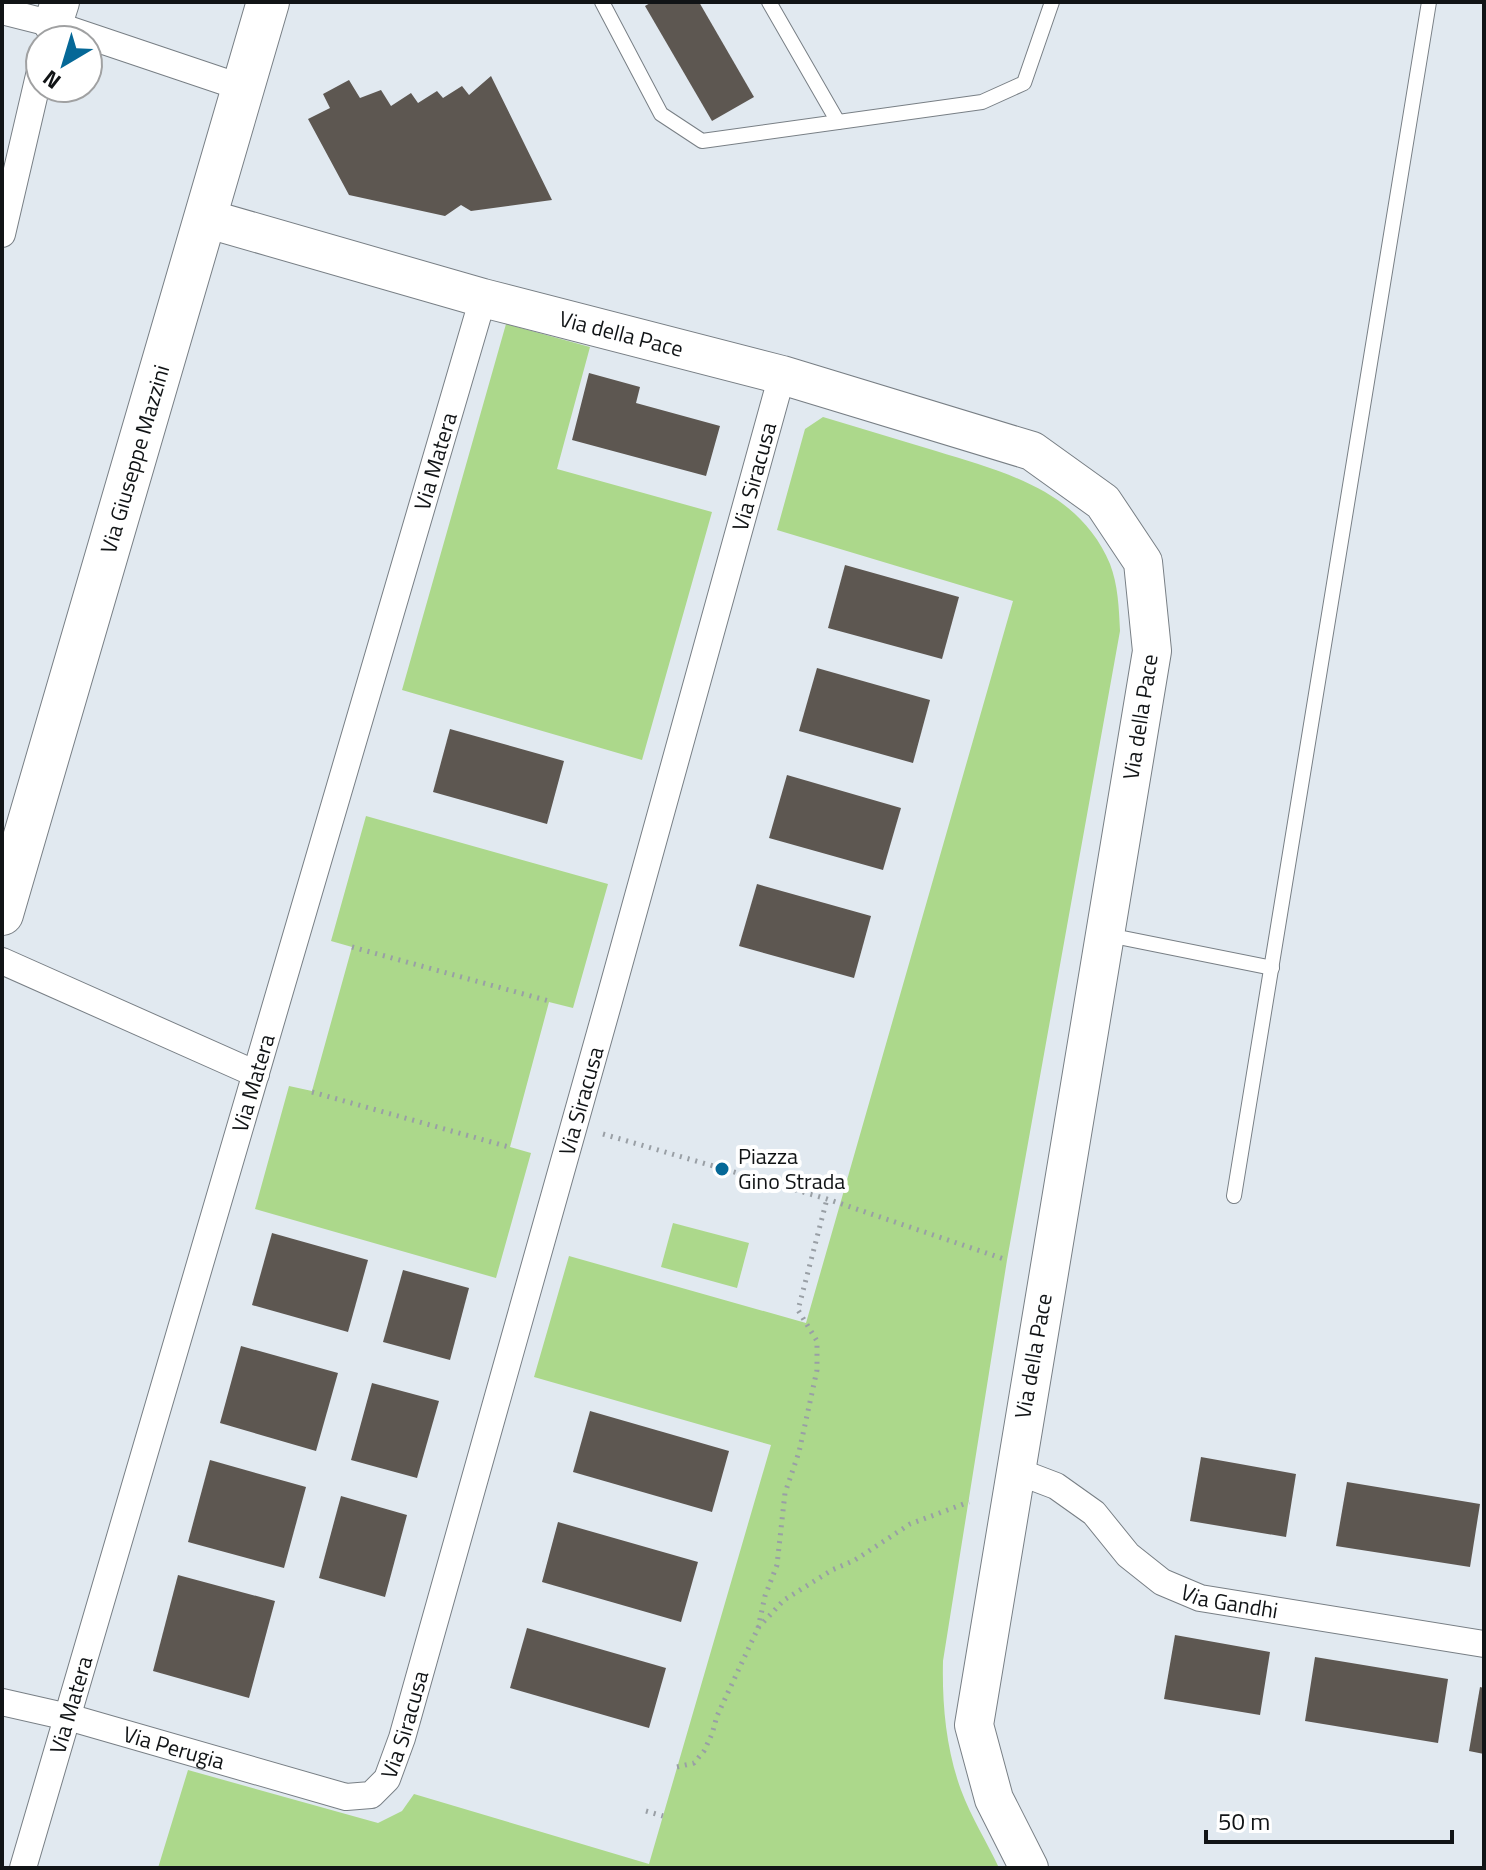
<svg xmlns="http://www.w3.org/2000/svg" width="1486" height="1870" font-family="'Titillium Web',sans-serif">
<style>
.green{fill:#acd88b}
.building{fill:#5d5751}
.lines{fill:none;stroke-linecap:round;stroke-linejoin:round}
.lane-casing{stroke:#787f85;stroke-width:16}
.street-casing{stroke:#787f85;stroke-width:28}
.secondary-casing{stroke:#787f85;stroke-width:40}
.primary-casing{stroke:#787f85;stroke-width:44}
.path{stroke:#999fa5;stroke-width:5;stroke-dasharray:2 6;stroke-linecap:butt}
.lane{stroke:#fff;stroke-width:14}
.street{stroke:#fff;stroke-width:26}
.secondary{stroke:#fff;stroke-width:38}
.primary{stroke:#fff;stroke-width:42}
.poi-dot{fill:#056897;stroke:#fff;stroke-width:3}
.labels{text-anchor:middle;stroke-width:8;stroke-linejoin:round;paint-order:stroke}
.street-label{font-size:22px;fill:#111416;stroke:#fff}
.poi-label{font-size:22px;fill:#111416;stroke:#fff;text-anchor:start}
</style>
<rect width="100%" height="100%" fill="#e1e9f0"/>
<g class="green">
<path d="M506,324l84,23 -33,122 155,43 -70,248 -240,-70z"/>
<path d="M823,417c38,11 75,23 113,34 68,21 143,39 174,113 8,21 9,44 10,67l-113,629 -64,401c-1,43 3,88 18,129 10,27 26,52 38,78h-841l30,-98 190,53 24,-12 12,-17 235,70 122,-419 -237,-68 35,-121 237,67 207,-722 -236,-71 28,-101z"/>
<path d="M366,816l242,68 -35,124 -24,-6 -39,145 21,6 -35,125 -241,-69 34,-123 23,5 40,-144 -21,-6z"/>
<path d="M673,1223l76,20 -12,45 -76,-21z"/>
</g>
<g class="building">
<path d="M652,2h47l55,95 -42,24 -67,-115z"/>
<path d="M491,76l61,124 -81,11 -10,-6 -16,11 -96,-21 -41,-76 22,-11 -7,-14 26,-14 11,18 21,-8 10,16 20,-13 7,10 19,-12 6,7 19,-12 7,9z"/>
<path d="M589,373l51,14 -4,16 84,23 -14,50 -134,-36z"/>
<path d="M845,565l114,32 -17,62 -114,-31z"/>
<path d="M817,668l113,32 -17,63 -114,-32z"/>
<path d="M450,729l114,32 -17,63 -114,-32z"/>
<path d="M787,775l114,33 -18,62 -114,-32z"/>
<path d="M757,884l114,32 -17,62 -115,-32z"/>
<path d="M272,1233l96,27 -20,72 -96,-27z"/>
<path d="M403,1270l66,18 -19,72 -67,-18z"/>
<path d="M241,1346l97,27 -22,78 -96,-28z"/>
<path d="M372,1383l67,18 -22,77 -66,-18z"/>
<path d="M590,1411l139,40 -17,61 -139,-40z"/>
<path d="M1201,1457l95,17 -10,63 -96,-16z"/>
<path d="M210,1460l96,27 -22,81 -96,-26z"/>
<path d="M1347,1482l133,22 -10,63 -134,-21z"/>
<path d="M341,1496l66,19 -22,82 -66,-19z"/>
<path d="M558,1522l140,40 -17,60 -139,-40z"/>
<path d="M178,1575l97,26 -26,97 -96,-27z"/>
<path d="M527,1628l139,40 -17,60 -139,-40z"/>
<path d="M1175,1635l95,17 -10,63 -96,-16z"/>
<path d="M1315,1657l133,22 -10,64 -133,-22z"/>
<path d="M1480,1687l4,1v66l-15,-3z"/>
</g>
<g class="lines">
<g class="lane-casing">
<g id="lane">
<path d="M602,2l59,112 41,27 280,-39 42,-19 28,-81"/>
<path d="M769,2l69,120"/>
<path d="M1108,935l164,33"/>
<path d="M1234,1196l195,-1194"/>
</g>
</g>
<g class="street-casing">
<g id="street">
<path d="M2,11l51,13 190,64"/>
<path d="M2,234l38,-163"/>
<path d="M2,961l254,113"/>
<path id="s1" d="M1014,1470l42,16 38,27 34,42 34,27 38,16 284,46"/>
<path id="s2" d="M2,1702l66,15 278,80 25,-2 16,-16 15,-41 207,-737 173,-626"/>
<path id="s3" d="M23,1868l460,-1570"/>
</g>
</g>
<g class="secondary-casing">
<g id="secondary">
<path d="M53,24l7,-22"/>
<path id="s4" d="M205,218l278,80 299,77 250,76 71,51 40,60 9,89 -178,1074 20,74 35,69"/>
</g>
</g>
<g class="primary-casing">
<g id="primary">
<path id="s5" d="M2,914l266,-912"/>
</g>
</g>
<g class="path">
<path d="M352,947l197,54"/>
<path d="M312,1092l197,55"/>
<path d="M603,1134l224,65 180,61"/>
<path d="M758,1628l7,-32 12,-31 8,-72 14,-41 18,-82v-29l-19,-31 29,-111"/>
<path d="M677,1767l17,-4 10,-12 8,-17 5,-18 41,-88 26,-28 48,-30 23,-10 55,-36 59,-22"/>
<path d="M646,1811l17,5"/>
</g>
<use href="#lane" class="lane"/>
<use href="#street" class="street"/>
<use href="#secondary" class="secondary"/>
<use href="#primary" class="primary"/>
</g>
<circle class="poi-dot" cx="722" cy="1169" r="8"/>
<g class="labels">
<g class="street-label">
<text dy="8" stroke="none"><textPath href="#s4" startOffset="432">Via della Pace</textPath></text>
<text dy="8" stroke="none"><textPath href="#s5" startOffset="474">Via Giuseppe Mazzini</textPath></text>
<text dy="8" stroke="none"><textPath href="#s3" startOffset="1466">Via Matera</textPath></text>
<text dy="8" stroke="none"><textPath href="#s2" startOffset="1758">Via Siracusa</textPath></text>
<text transform="translate(1140 717) rotate(-81)" y="8">Via della Pace</text>
<text dy="8" stroke="none"><textPath href="#s3" startOffset="818">Via Matera</textPath></text>
<text dy="8" stroke="none"><textPath href="#s2" startOffset="1110">Via Siracusa</textPath></text>
<text transform="translate(1033 1356) rotate(-80)" y="8">Via della Pace</text>
<text dy="8" stroke="none"><textPath href="#s1" startOffset="260">Via Gandhi</textPath></text>
<text dy="8" stroke="none"><textPath href="#s3" startOffset="170">Via Matera</textPath></text>
<text dy="8" stroke="none"><textPath href="#s2" startOffset="462">Via Siracusa</textPath></text>
<text dy="8" stroke="none"><textPath href="#s2" startOffset="178">Via Perugia</textPath></text>
</g>
<g class="poi-label">
<text x="738" y="1164">Piazza<tspan x="738" dy="25">Gino Strada</tspan></text>
</g>
</g>
<rect width="1486" height="1870" fill="none" stroke="#111416" stroke-width="8"/>
<g transform="translate(64 64) rotate(218)"><circle r="38" fill="#ffffff" stroke="#a0a1a2" stroke-width="2"/>
<path d="M0-6L14 30L0 20L-14 30Z" fill="#056897"/>
<text y="-12" font-size="22" font-weight="bold" text-anchor="middle" fill="#111416">N</text>
</g>
<path d="M1206 1830v12h246v-12" fill="none" stroke="#111416" stroke-width="4"/>
<text x="1218" y="1830" font-size="24" fill="#111416" stroke="#ffffff" stroke-width="6" paint-order="stroke">50 m</text>
</svg>
